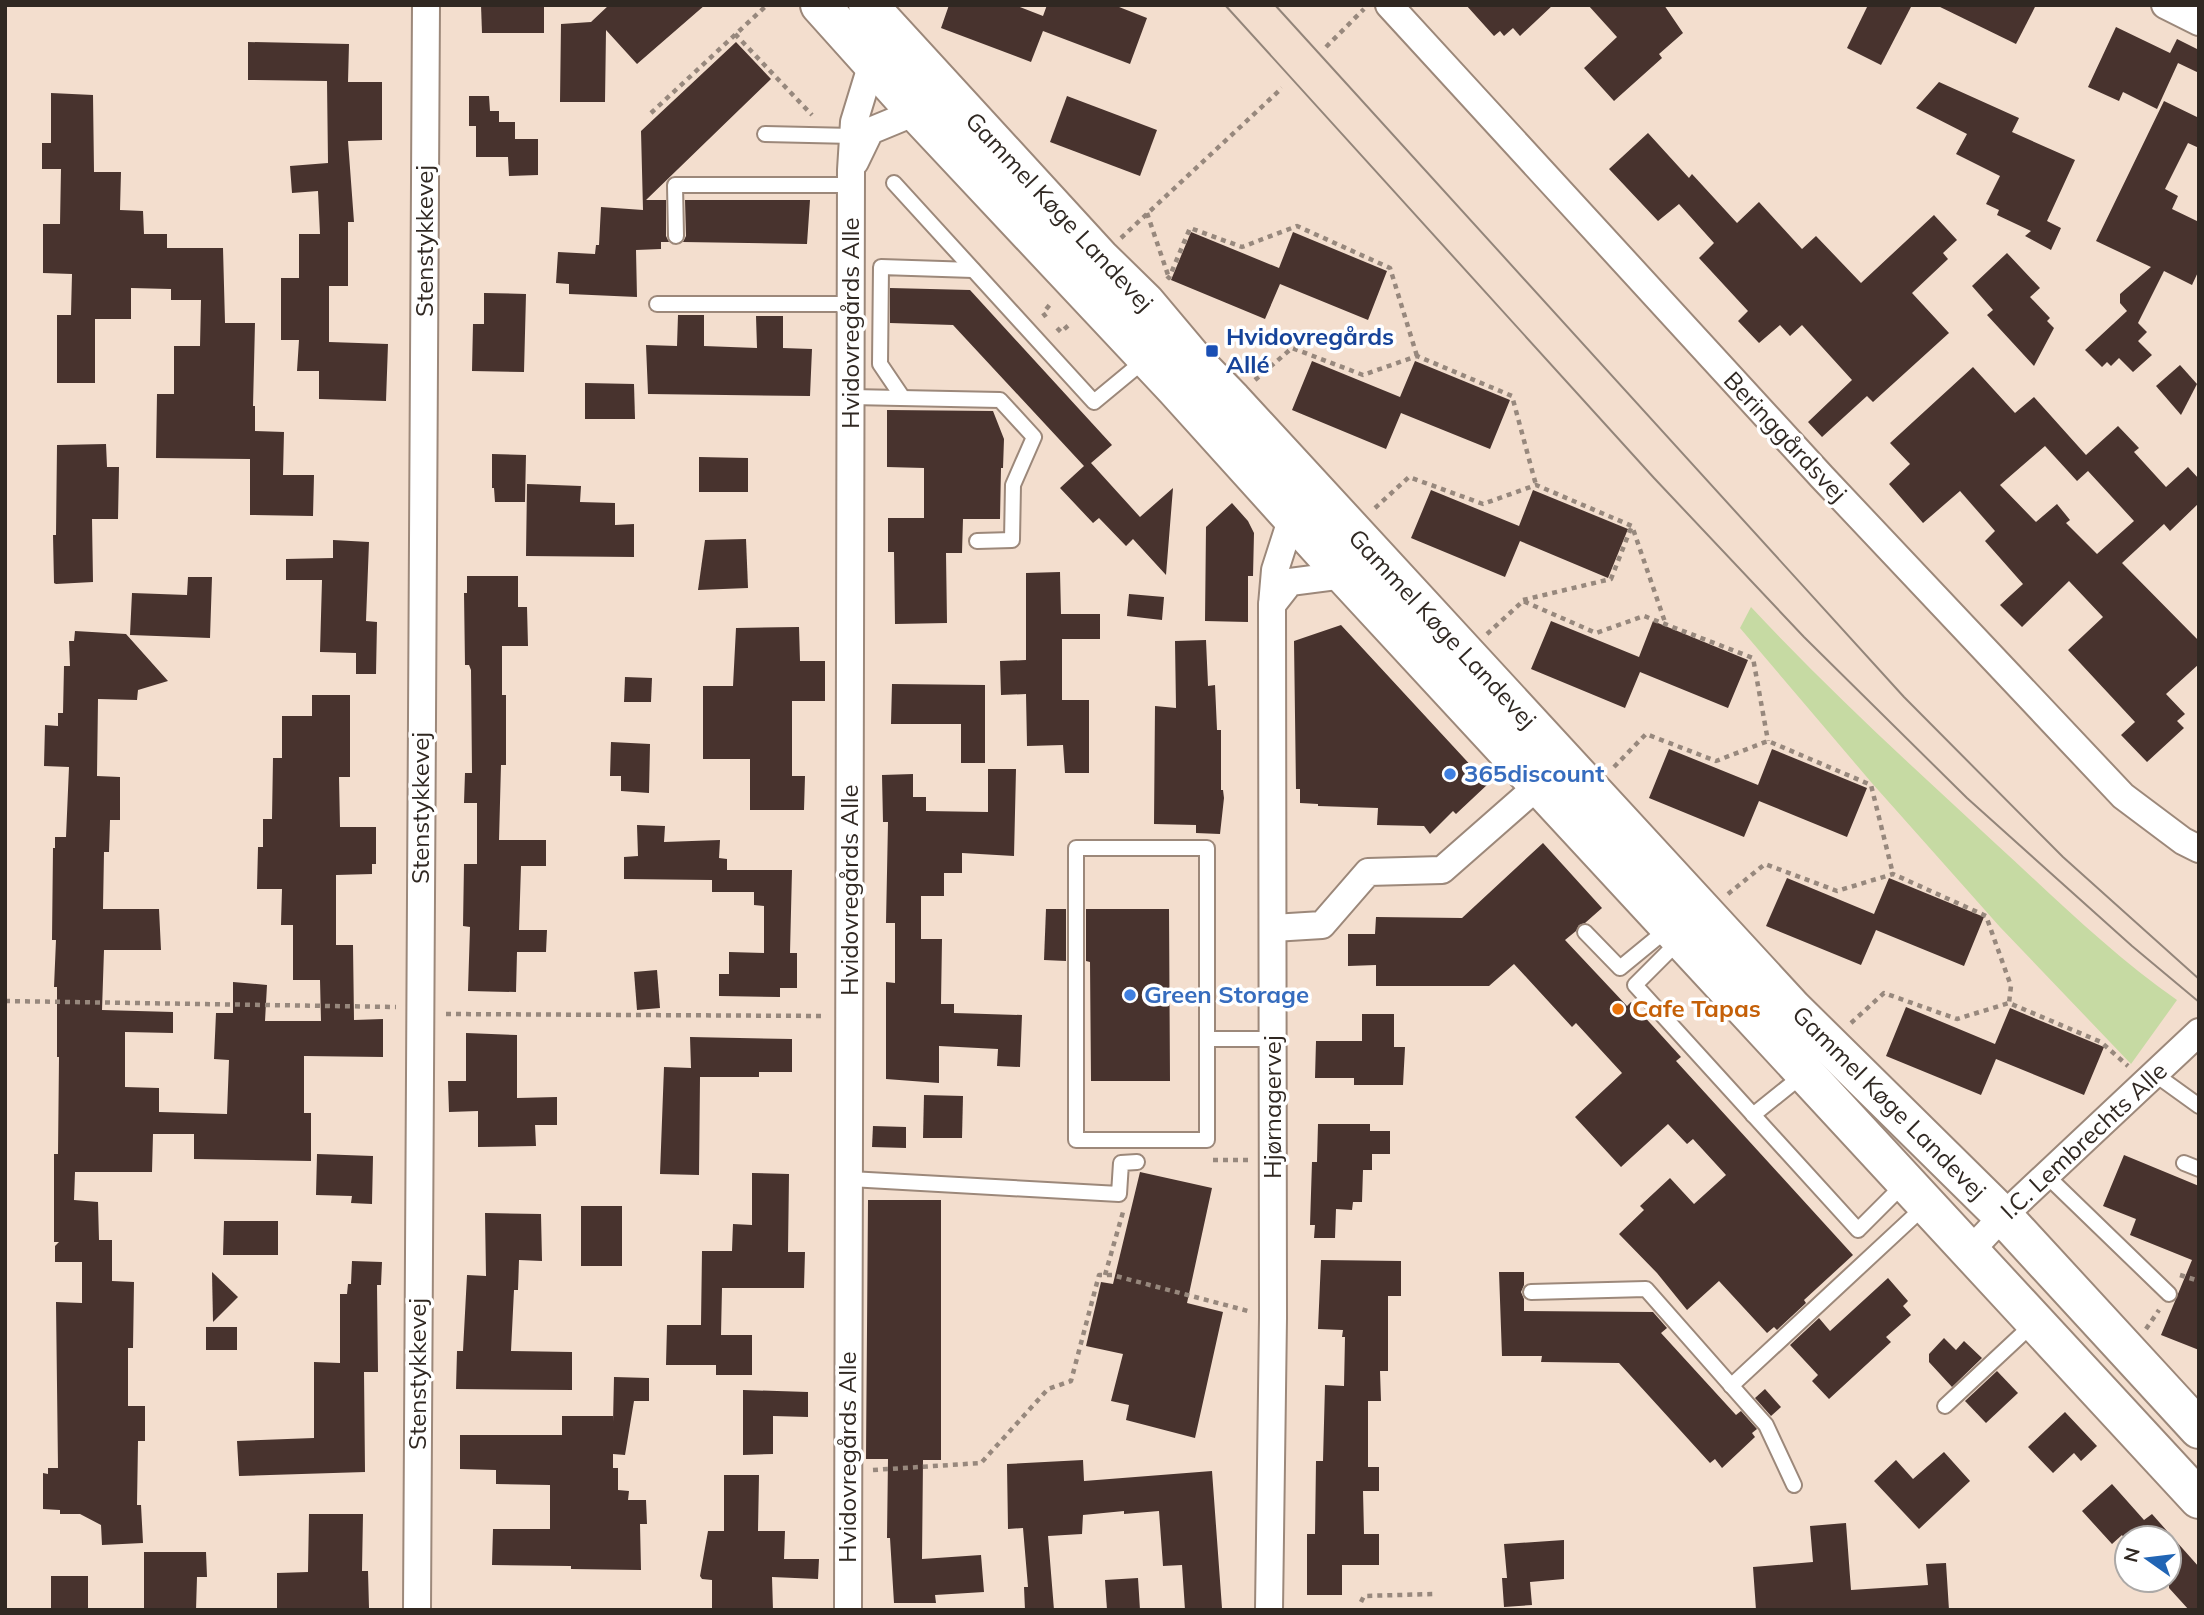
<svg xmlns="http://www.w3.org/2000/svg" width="2204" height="1615" font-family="Mulish,sans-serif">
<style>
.green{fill:#c6daa3}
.building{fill:#48332e;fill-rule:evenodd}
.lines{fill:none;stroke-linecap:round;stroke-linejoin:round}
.service-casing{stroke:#9c887a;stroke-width:18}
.minor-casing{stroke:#9c887a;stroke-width:30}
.secondary-casing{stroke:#9c887a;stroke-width:42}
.path{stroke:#97887d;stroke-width:4.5;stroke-dasharray:5 5;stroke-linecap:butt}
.service{stroke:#fff;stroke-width:14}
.minor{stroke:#fff;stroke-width:26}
.secondary{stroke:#fff;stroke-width:38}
.tram{stroke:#93857a;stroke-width:2}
.transit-dot{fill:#1a4fb4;stroke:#fff;stroke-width:2.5}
.shop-dot{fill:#3f7fe0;stroke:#fff;stroke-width:2.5}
.food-dot{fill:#e8710a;stroke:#fff;stroke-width:2.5}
.labels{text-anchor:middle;stroke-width:7;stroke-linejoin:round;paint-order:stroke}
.street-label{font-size:24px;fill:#302822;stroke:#fff}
.transit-label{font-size:24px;font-weight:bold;fill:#164399;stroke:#fff;text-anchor:start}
.shop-label{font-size:24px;font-weight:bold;fill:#366cbe;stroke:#fff;text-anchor:start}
.food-label{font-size:24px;font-weight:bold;fill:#c56008;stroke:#fff;text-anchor:start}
</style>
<rect width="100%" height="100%" fill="#f3dece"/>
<path class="green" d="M1751,607c77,83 162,160 245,237 59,54 115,110 181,156l-46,64 -131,-137 -129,-145 -131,-154z"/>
<g class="building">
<path d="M481,5h63v28h-62z"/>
<path d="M609,5h96l-68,59 -31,-34 -1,72h-45l1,-78 30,-2z"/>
<path d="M949,5h66l28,11 4,-11h67l33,13 -17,46 -87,-33 -12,31 -90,-34z"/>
<path d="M1466,5h87l-33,31 -7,-8 -9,8 -4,-5 -6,5z"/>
<path d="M1588,5h76l19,28 -24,21 3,4 -48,43 -30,-33 33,-31z"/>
<path d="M1868,5h44l-31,60 -34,-17z"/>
<path d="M1936,5h100l-20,39z"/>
<path d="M2116,27l54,26 7,-14 22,11v23l-21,-10 -21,46 -34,-17 -4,9 -31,-14z"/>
<path d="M248,42l101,2 -1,38h34v58l-34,1 6,81h-6v64h-19v56l59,2 -2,57 -67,-2v-28h-22l2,-31h-18v-62h18v-44h21l-2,-43 -26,2 -2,-27 38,-3 -1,-82 -79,-1z"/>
<path d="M736,42l35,37 -125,121h20v36l3,6h-8v7l-25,1 1,47 -68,-3v-10l-13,-1 2,-31 37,2 1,-9h3l2,-38 42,3 -2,-79z"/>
<path d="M1939,82l80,36 -7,14 63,28 -28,61 14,7 -10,22 -26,-14 6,-5 -34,-16 2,-5 -13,-6 14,-28 -44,-22 11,-20 -51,-26z"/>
<path d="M51,93l42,2 1,77h27l-1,38 23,1 1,23h23v14h56l2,75h30l-2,83h2v25l29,1 -1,43h31l-1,41 -63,-1v-56l-94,-1 1,-64h17v-48h26l1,-46h-30v-11l-40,-1v31h-36v64h-38v-68h14l1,-41 -29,-1v-49h17l1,-55h-19v-26h9z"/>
<path d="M469,96h20l1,15h9v11h16v17h23v36l-29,1 -1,-19h-32v-31h-7z"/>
<path d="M1067,96l90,34 -17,46 -90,-34z"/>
<path d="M2164,101l35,17v30l-11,-5 -23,46 13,7 -6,13 27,13v48l-7,15 -28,-14 -26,52 9,9 -9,9 14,14 -19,17 -14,-14 -8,8 -4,-4 -5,5 -17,-17 42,-39 -7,-8v-9l31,-27 -55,-26z"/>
<path d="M1648,133l41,45 3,-4 45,49 22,-21 43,47 14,-13 45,47 73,-68 23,25 -14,13 5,6 -36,34 37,40 -76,69 -6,-6 -45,41 -14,-15 44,-42 -50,-55 -12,11 -10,-11 -21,18 -21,-22 10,-10 -49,-53 15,-15 -35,-39 -21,17 -49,-52z"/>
<path d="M685,200h125l-3,44 -124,-2 3,-6z"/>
<path d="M1191,232l88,36 14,-36 94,39 -19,49 -88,-36 -15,35 -94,-39z"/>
<path d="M2007,253l33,35 -10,9 20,21 -3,3 7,7 -20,38 -47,-51 6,-5 -21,-24z"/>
<path d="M890,288l80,2 142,155 -21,18 49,54 33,-29 -7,87 -33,-36 -7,7 -27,-28 -6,5 -33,-35 24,-22 -131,-141 -63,-2z"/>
<path d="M484,293l42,1 -2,78 -52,-1 1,-47h11z"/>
<path d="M678,315h26v31l53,2 -1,-32h27v32l29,1 -2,47 -162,-2 -2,-49 31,1z"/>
<path d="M1312,361l88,36 15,-36 95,39 -20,49 -89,-36 -15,36 -94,-39z"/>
<path d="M2180,365l17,19 -16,31 -25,-29z"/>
<path d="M1973,367l42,46 19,-16 52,58 32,-29 21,22 -5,4 32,35 22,-20 11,12v24l-29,28 -6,-7 -42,39 77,78v23l-33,30 19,20 -8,7 7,7 -37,34 -26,-27 14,-13 -67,-72 35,-33 -34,-36 -47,46 -22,-22 23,-21 -38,-43 10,-10 -35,-40 -37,32 -34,-39 21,-20 -20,-21zM2045,446l32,35 11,-10 46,50 -37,33 -31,-31 4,-3 -13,-16 -21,18 -36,-37z"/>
<path d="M585,383l49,1 1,35h-50z"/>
<path d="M887,410l106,1 11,28 -1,29h-2l-1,51h-37l-1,34h-16l1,70 -52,1 -1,-72h-6v-34h36v-50l-37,-1z"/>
<path d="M106,444l1,23h12l-1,52h-26l1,63 -37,2 -2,-1 -1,-48h3l1,-90z"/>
<path d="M492,454l34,1 -1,47h-30l-1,-14h-2z"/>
<path d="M699,457l49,1v34h-49z"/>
<path d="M527,484l54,2 -1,16 35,1v22l19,-1v33l-108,-1z"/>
<path d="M1431,490l88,36 14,-36 95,39 -20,49 -88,-37 -15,36 -94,-39z"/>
<path d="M1232,503l16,18 6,12 -1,43h-5v46l-43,-1 1,-94z"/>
<path d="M746,539l2,49 -50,2 7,-50z"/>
<path d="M333,540l36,2 -3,79 11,1 -1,52h-20v-21l-36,-1 2,-72h-36v-21l47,-1z"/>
<path d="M1060,572l1,42h39v25h-38v61h27v73h-24l-2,-28 -36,1 -1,-52 -25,1 -1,-34 26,-1v-87z"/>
<path d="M467,576h51v31h9l1,39h-26v49h4v70h-5l-2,75h47v26h-25l-2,64h28l-1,22h-29l-1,40 -48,-1 2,-64 -7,-1 1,-62h13v-61h-13l1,-30h7l-1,-103 -2,-5h-4l-1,-72h3z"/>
<path d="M188,577h24l-2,61 -80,-3 2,-42 55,2z"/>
<path d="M1129,594l35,3 -2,23 -35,-4z"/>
<path d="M1551,621l88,36 14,-36 95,39 -20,48 -88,-36 -15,36 -94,-39z"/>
<path d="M1341,625l147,159 -32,30 -3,-3 -23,23 -6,-8 -47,-1 1,-17 -60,-2v-2l-18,-1v-14h-4l-2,-148z"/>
<path d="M799,627l1,34h25v40h-33v75h13l-1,34h-54v-51h-47v-73h30l3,-58z"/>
<path d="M75,631l51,3 42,47 -30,9 -1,10 -39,-1 -1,77 23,1v43h-10l-1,32h-5l-1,57h56l2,41h-57l-2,60 71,2v21l-48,-1v55l34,1v24l68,2 2,-54 -15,-1 2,-46h17v-31l34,3 -2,36h56l-1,-41h-27v-55h-12l1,-36h-25l1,-42h5v-28h9l1,-61h9v-42h30v-21h38v82h-11l1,50h36v37h-4v10l-36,1v70h17l1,75 29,-1v38l-79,-1v57h7v48l-117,-2v-25h-41l-1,38h-77l-1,28 24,2 1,38h13v41l22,1 -1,66h-5v58h17v35h-7l-1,64h4l2,38 -41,2 -1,-20 -21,-11h-20v-4l-17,-1v-36l5,1v-6h10l-2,-166 26,1v-41h-27v-16l4,-4h-5v-88h4l1,-97h-2v-70h-3l2,-47h-4l1,-92h2v-11h11l3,-70 -25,-1 1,-41 13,1v-13h5l1,-47h6l-1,-25h5z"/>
<path d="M1206,640l2,46 7,-1 2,45h4v60h2l1,8 -4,36 -24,-1v-8l-42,-1 1,-118 21,2 -1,-67z"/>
<path d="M625,677l27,1 -1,24h-27z"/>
<path d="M892,684l93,1v78h-24v-39h-70z"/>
<path d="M611,742l39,2 -1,49 -28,-2v-15h-11z"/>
<path d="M1669,749l89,36 14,-36 95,39 -20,49 -88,-36 -15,36 -95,-39z"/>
<path d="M988,769h28l-2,87 -52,-3v20h-18v23h-23v43h21l-1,65h13v9l68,2 -2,52 -23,-1 1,-17 -59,-3v37l-53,-4v-97l9,1v-60h-9l2,-101h-5l-1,-47 31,-1v23h13v14l62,1z"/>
<path d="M637,825l28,1 -1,16 56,-2 -1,18 8,1v11h65l-2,83h7v35h-17v9l-61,-1v-22h10v-22l35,1v-47l-10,-1v-13h-42v-12l-88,-1v-22l14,-1z"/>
<path d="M1543,843l59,65 -17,15 -6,2 -3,6 -11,9 62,66 4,-4 50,55 -5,4 177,194 -49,45 2,3 -29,27 -3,-3 -7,6 -48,-52 -32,29 -30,-37 -38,-39 25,-24 -4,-4 30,-28 24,26 32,-29 -33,-36 -6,5 -19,-20 -47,43 -46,-50 47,-44 -46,-50 -4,4 -58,-63 -25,22h-113v-21l-28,1v-32h27l1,-17 86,1z"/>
<path d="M1787,878l87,36 15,-36 95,39 -20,49 -88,-36 -15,35 -95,-39z"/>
<path d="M1046,909h20v52l-22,-1z"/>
<path d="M1086,909h83l1,172h-79l-1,-119 -4,-1z"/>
<path d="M657,970l3,38 -23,2 -3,-38z"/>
<path d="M1906,1007l89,37 15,-36 94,39 -20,48 -88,-36 -15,36 -95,-39z"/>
<path d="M1362,1014h32v33h11l-2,38h-49v-7h-39l1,-37h46z"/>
<path d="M466,1033l51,2v63l40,-1v28h-22l1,21 -58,1v-36l-29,1 -1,-31h18z"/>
<path d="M690,1037l102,2v33h-33v5h-59l-1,98 -39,-1 4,-107 27,1z"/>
<path d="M924,1095l39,1 -1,42h-39z"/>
<path d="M1318,1124h52v7h20v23h-18v16h-9l-1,32h-9l-1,8 -16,-1 -1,29h-21l1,-13h-5l2,-63h5z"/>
<path d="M873,1126l33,1v21l-34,-1z"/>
<path d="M317,1154l56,2 -1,48 -21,-1 1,-7 -36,-1z"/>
<path d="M2124,1155l75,31v164l-38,-15 31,-75 -62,-25 6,-16 -33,-13z"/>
<path d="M1140,1172l72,16 -25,115 36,9 -28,126 -69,-18 3,-15 -18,-4 12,-47 -37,-8 15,-64 12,2z"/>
<path d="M752,1173l37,1 -1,78h17l-1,36h-82l-1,47h31v40h-36v-10h-50l1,-40h34l1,-74h30l1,-27 19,1z"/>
<path d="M868,1200h73v260h-18l-1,99 59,-4 3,37 -49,3 1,8h-42l-4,-65h-3l1,-79h-22z"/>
<rect x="581" y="1206" width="41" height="60"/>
<path d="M485,1213l56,1 1,47 -23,-1 -1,30h-4l-3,61 61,1v38l-116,-1 1,-38h6l4,-76 19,1z"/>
<path d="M224,1221h54v34h-55z"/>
<path d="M1321,1260l80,1v35h-13v75h-8l1,30h-13v66h11v24h-16l1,43h15v31h-37v30h-35v-61h8l1,-73h7l2,-76 19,1 1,-49h-3l1,-7 -25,-1z"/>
<path d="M352,1261l30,1 -1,23h-4l1,87h-14l1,100 -126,4 -2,-35 77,-3v-76l26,1v-69h7l1,-10h3z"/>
<path d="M212,1272l26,25 -25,25z"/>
<path d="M1499,1272h25v13l-3,7 3,7v12l129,1 14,16 -6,5 75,82 5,-4 16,18 -5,4 3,4 -33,31 -7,-9 -5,4 -91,-100 -78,-1 1,-6h-40z"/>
<path d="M1888,1278l20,23 -5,5 8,9 -25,22 5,5 -62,57 -17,-18 6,-6 -28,-30 29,-27 11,13z"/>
<rect x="206" y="1327" width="31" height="23"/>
<path d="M1944,1338l12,12 8,-9 18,17 -30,29 -23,-25v-8z"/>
<path d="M1997,1371l21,22 -32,30 -21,-22z"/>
<path d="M614,1377l35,1v23h-15l-9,54 -12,-1v14h5v22l11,1 -1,9h18l1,24h-7l1,46 -70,-1v-3l-79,-1 1,-36h57v-44l-54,-1v-14l-36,-1v-34h102v-19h51v6z"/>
<path d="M1765,1389l16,18 -10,9 -16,-18z"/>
<path d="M743,1390l65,2v25l-35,-1v38l-30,1z"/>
<path d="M2065,1412l32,34 -16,15 -7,-8 -21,20 -25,-26z"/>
<path d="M1944,1452l26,29 -51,48 -45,-48 22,-21 17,19z"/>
<path d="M1083,1460l1,21 128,-10 10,137 -37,2 -3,-45 -19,1 -4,-55 -35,3v-3l-41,4 -1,19 -34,2 6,74h-29l-1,-23h4l-5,-59 -15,1 -1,-65z"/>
<path d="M724,1475h35l-1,56h27l-1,28h35l-1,20 -46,-2 1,33h-61v-30l-10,-1 -2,-3 8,-45h16z"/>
<path d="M2112,1484l32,36 8,-6 47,53v43h-10l-20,-22v-50h-45l-2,-3 -10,9 -30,-33z"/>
<path d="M309,1514h54l-1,57h6l1,37 -92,2v-37l31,-1z"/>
<path d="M1846,1523l5,67 77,-5 -2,-21 20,-1 3,47h-193l-3,-43 60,-5 -3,-36z"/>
<path d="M1564,1540v39l-34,3 2,23 -28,2 -2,-29h5l-3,-34z"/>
<path d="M144,1552h62l1,25h-10l-1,33h-52z"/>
<rect x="51" y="1576" width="37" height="34"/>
<path d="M1138,1578l2,32h-33l-2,-30z"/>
</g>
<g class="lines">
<g class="service-casing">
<g id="service">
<path d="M765,134l88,2"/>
<path d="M894,183l200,219 52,-43"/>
<path d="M676,236l-1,-51h176"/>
<path d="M657,304h194"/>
<path d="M851,397l149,3 34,37 -21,48 -1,55 -35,1"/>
<path d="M903,398l-23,-34 1,-97 92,3"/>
<rect x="1076" y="848" width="131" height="292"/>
<path d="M1585,932l35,36 50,-41"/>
<path d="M1681,939l-46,46 223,245 47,-47"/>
<path d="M1207,1039h66"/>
<path d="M2156,1075l43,31"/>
<path d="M1753,1115l51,-41"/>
<path d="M2184,1163l15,6"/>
<path d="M2047,1176l122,118"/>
<path d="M850,1179l269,15 2,-31 16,-1"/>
<path d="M1531,1292l115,-3 120,136 28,60"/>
<path d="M1731,1386l195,-181"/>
<path d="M1945,1406l89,-83"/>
</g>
</g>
<g class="minor-casing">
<g id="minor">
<path d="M1389,5l433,472 301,319 60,45 16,8"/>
<path d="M2165,5l34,17"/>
<path d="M855,162l15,-31 46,-19"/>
<path d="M1272,605l18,-23 54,-7"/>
<path d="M1273,928l49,-3 46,-53 74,-2 98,-86"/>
<path d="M1970,1251l33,-35 196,-184"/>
<path d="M417,1610l9,-1605"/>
<path d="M848,1610l3,-1440 3,-48 18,-59"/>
<path d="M1269,1610l4,-292 -1,-713 3,-35 17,-53"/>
</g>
</g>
<g class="secondary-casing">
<g id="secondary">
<path d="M820,5l96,107 259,276 169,187 855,924"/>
<path d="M868,5l232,253 45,44 53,63 34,35 561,609 210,207 196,213"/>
</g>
</g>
<g class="path">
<path d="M735,34l77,81"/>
<path d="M1326,47l38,-38"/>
<path d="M651,113l116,-108"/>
<path d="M1147,213l22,65"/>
<path d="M1121,238l161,-150"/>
<path d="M1167,276l2,2 21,-50 52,19 55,-21 93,42 27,88"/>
<path d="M1046,317l-3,-4 9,-11"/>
<path d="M1057,328l4,4 10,-9"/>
<path d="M1255,380l37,-32 71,27 54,-19 95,40 24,89"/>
<path d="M1375,508l34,-31 74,27 53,-19 96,41 34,99"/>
<path d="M1523,600l88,-21 20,-51"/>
<path d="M1487,634l36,-33 73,32 48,-17 109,42 15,83"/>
<path d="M1614,767l32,-33 70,27 52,-20 103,44 22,89"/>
<path d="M1728,894l37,-30 72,27 56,-17 93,42 25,70 -2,17"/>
<path d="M5,1001l391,6"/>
<path d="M446,1014l380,2"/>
<path d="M1851,1023l33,-30 73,26 52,-16 92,39 27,24"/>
<path d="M1213,1160h37"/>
<path d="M1105,1275l18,-63"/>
<path d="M2180,1275l19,6"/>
<path d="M2146,1329l13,-19"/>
<path d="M873,1470l108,-7 67,-74 23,-8 28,-106h13l136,36"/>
<path d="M1361,1602l3,-6 70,-2"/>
</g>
<use href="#service" class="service"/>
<use href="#minor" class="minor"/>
<use href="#secondary" class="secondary"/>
<g class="tram">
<path d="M1225,5l429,473 150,159 163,161 165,148 67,56"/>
<path d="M1275,5l629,692 159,160 136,122"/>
</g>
</g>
<rect class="transit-dot" x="1205" y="344" width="14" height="14" rx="3.5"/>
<g class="shop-dot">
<circle cx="1450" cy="774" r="7"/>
<circle cx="1130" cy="995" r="7"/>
</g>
<circle class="food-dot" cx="1618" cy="1009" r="7"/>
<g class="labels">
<g class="street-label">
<text transform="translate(1059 212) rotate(47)" y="8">Gammel Køge Landevej</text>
<text transform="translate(425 241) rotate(-90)" y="8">Stenstykkevej</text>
<text transform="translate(851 323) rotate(-90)" y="8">Hvidovregårds Alle</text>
<text transform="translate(1785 437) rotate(47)" y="8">Beringgårdsvej</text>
<text transform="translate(1442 629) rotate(47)" y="8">Gammel Køge Landevej</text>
<text transform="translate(421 808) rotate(-90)" y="8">Stenstykkevej</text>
<text transform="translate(850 890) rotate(-90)" y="8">Hvidovregårds Alle</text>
<text transform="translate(1889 1103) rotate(45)" y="8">Gammel Køge Landevej</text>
<text transform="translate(1273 1107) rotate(-90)" y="8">Hjørnagervej</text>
<text transform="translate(2084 1141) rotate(-43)" y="8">I.C. Lembrechts Alle</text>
<text transform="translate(418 1374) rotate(-90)" y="8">Stenstykkevej</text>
<text transform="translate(848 1457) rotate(-90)" y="8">Hvidovregårds Alle</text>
</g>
<g class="transit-label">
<text x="1226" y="345">Hvidovregårds<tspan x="1226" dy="28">Allé</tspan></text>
</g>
<g class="shop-label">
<text x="1464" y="782">365discount</text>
<text x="1144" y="1003">Green Storage</text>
</g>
<g class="food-label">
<text x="1632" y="1017">Cafe Tapas</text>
</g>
</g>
<rect width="2204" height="1615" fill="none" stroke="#302822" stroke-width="14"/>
<g transform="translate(2148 1559) rotate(284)"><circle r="33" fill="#ffffff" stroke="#aca9a7" stroke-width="2"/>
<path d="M0-5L12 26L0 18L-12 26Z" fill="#2165b5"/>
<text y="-10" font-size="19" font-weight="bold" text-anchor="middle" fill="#302822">N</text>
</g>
</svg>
